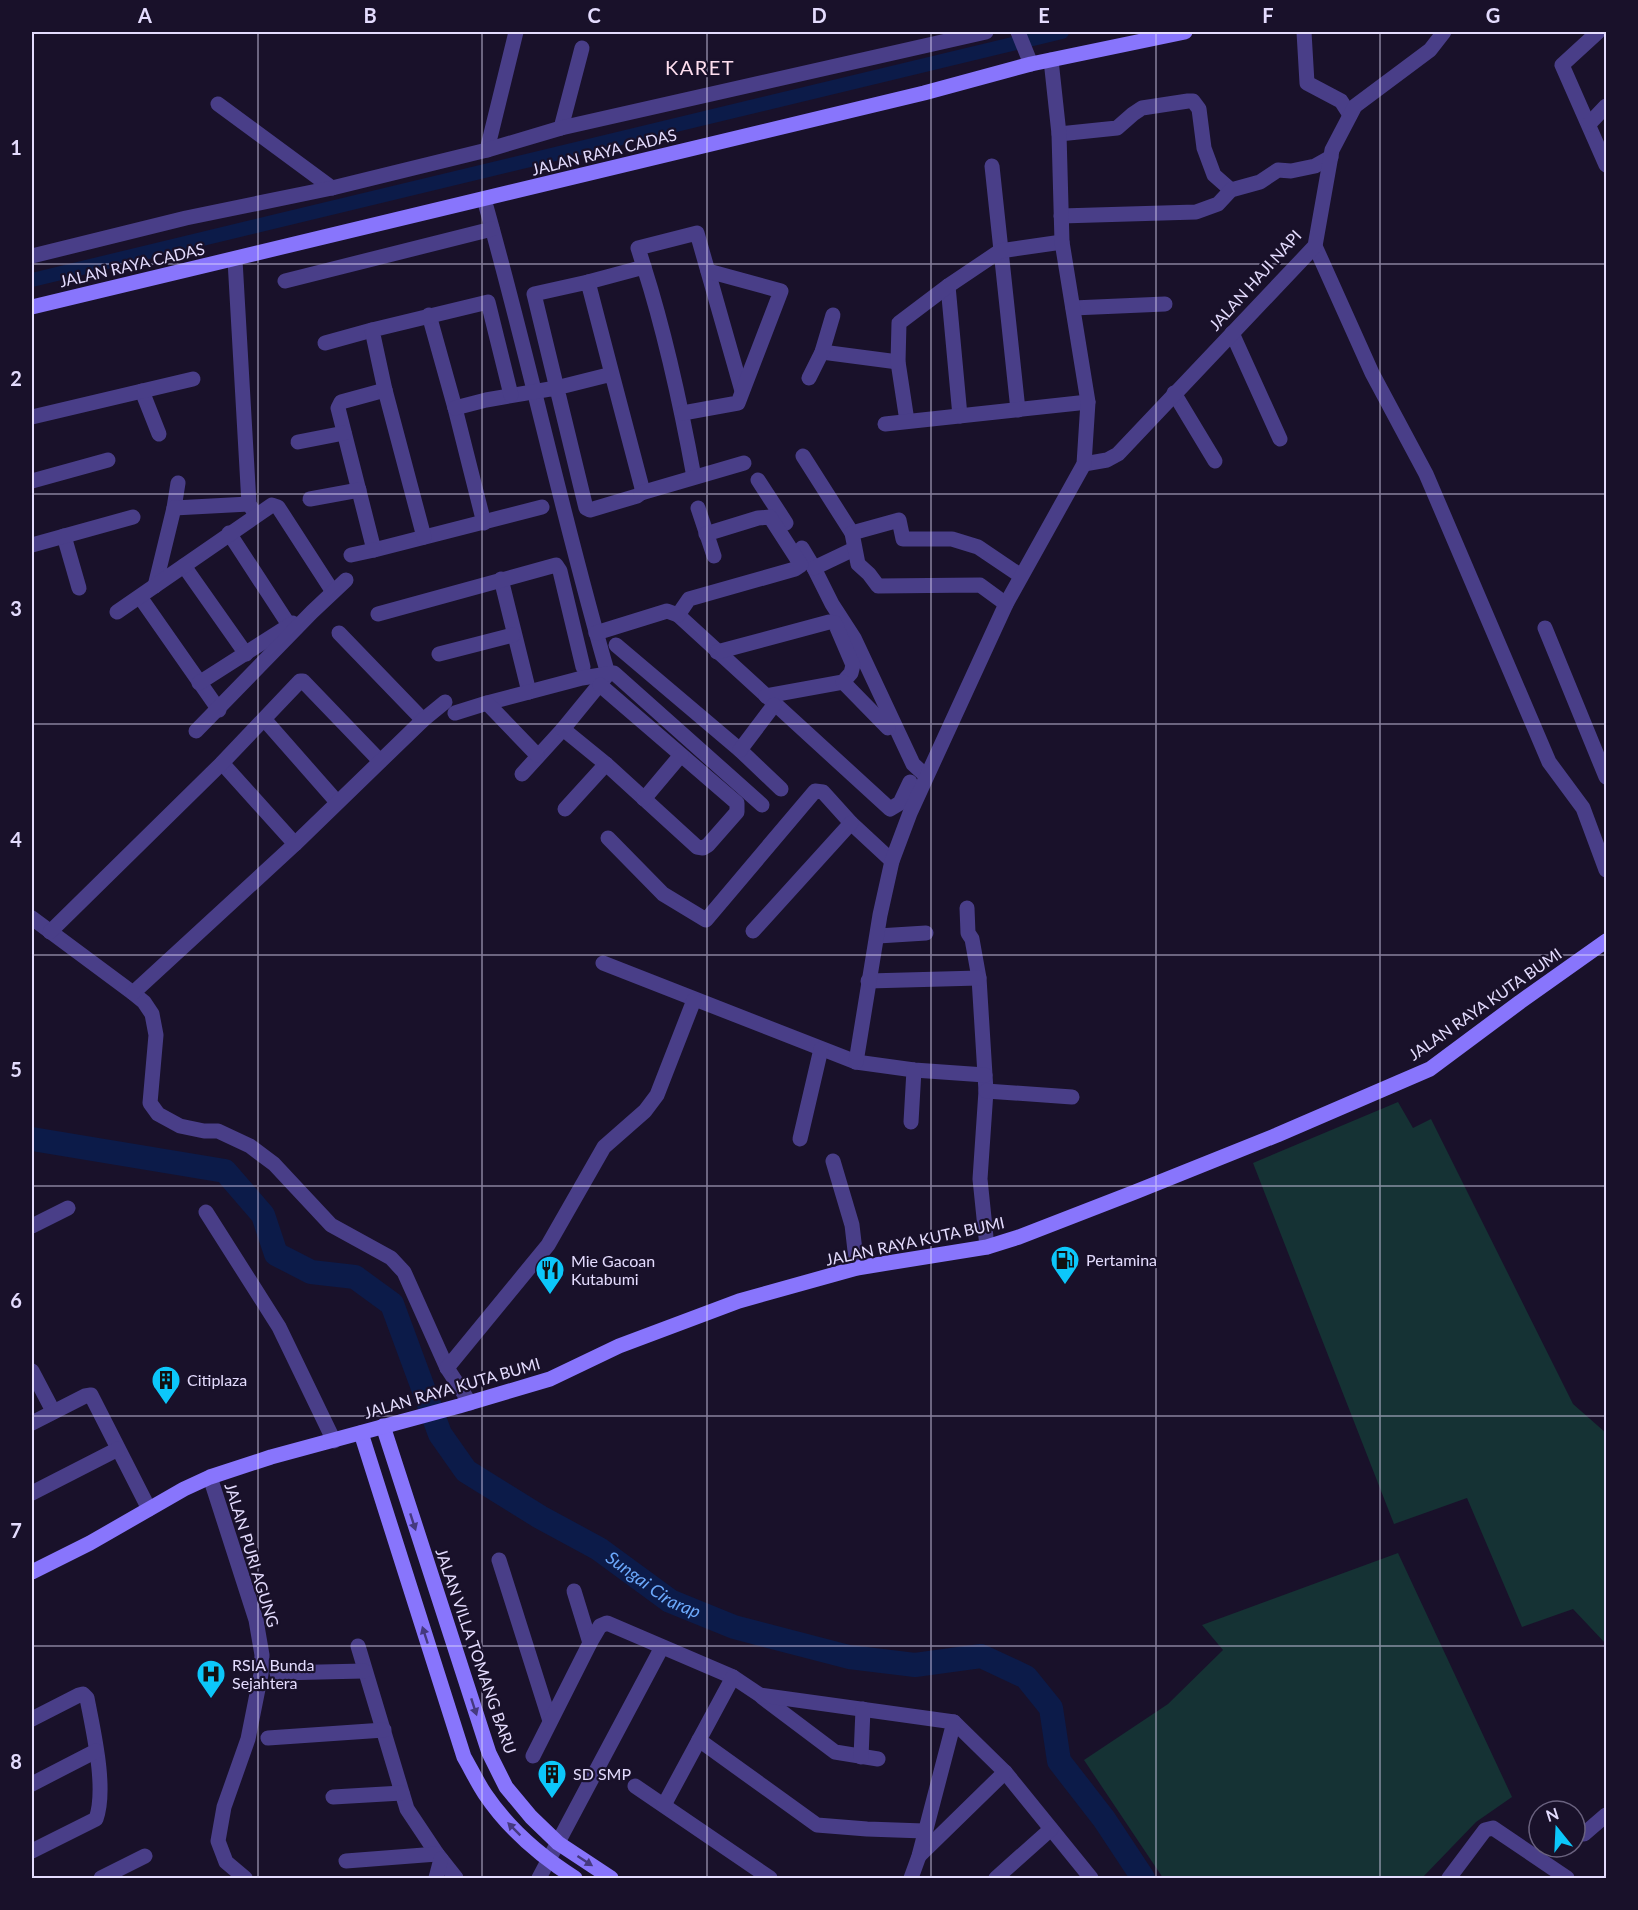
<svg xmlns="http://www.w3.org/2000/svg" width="1638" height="1910" font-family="Lato,sans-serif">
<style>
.green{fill:#153234}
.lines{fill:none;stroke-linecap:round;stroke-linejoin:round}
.canal{stroke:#0c1b49;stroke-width:14}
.river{stroke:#0c1b49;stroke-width:24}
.street{stroke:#493e88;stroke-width:15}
.secondary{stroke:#8875fc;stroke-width:15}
.oneway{fill:#45397e}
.grid{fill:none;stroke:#e4dcfe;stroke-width:1.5;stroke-opacity:0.55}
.labels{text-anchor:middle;stroke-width:4.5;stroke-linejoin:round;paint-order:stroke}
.street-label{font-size:16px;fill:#e4dcfe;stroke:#19112a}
.poi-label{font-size:16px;fill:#e4dcfe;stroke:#19112a;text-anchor:start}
.water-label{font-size:18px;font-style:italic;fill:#6ca9fc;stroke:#19112a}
.quarter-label{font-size:20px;letter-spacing:1.5px;fill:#fedeef;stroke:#19112a}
.neatline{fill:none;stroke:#e4dcfe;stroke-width:2}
.grid-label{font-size:20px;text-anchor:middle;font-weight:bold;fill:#e4dcfe}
</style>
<rect width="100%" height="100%" fill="#19112a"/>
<g class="green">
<path d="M1398,1102l15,26 18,-9 142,285 33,29v211l-33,-35 -51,18 -55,-129 -73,26 -141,-361z"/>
<path d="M1398,1553l114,244 -36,25 -54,56h-259l-79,-118 84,-56 55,-54 -21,-25z"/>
</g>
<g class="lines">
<path class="canal" d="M32,280l1030,-248"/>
<path class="river" id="s1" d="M32,1139l193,32 38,44 13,39 35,18 44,5 37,27 48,130 26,37 74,46 59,32 71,52 64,26 115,30 66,8 66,-9 45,21 25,31 8,53 45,58 39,59"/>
<g class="street">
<path d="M1018,32l13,32"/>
<path d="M1304,32l3,51 34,18 9,14"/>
<path d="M1598,32l-36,33 44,100"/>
<path d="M218,104l114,84"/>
<path d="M1589,124l17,-18"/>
<path d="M561,128l21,-80"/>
<path d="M1059,134l58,-6 16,-14 9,-6 46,-7h5l6,8 5,39 10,27 17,15"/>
<path d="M487,150l29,-118"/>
<path d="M992,166l26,244"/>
<path d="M484,199c45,158 78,318 124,475l-45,55 -41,45"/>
<path d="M1061,216l135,-4 22,-8 13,-14 29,-8 18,-12 13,1 24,-5 16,-9"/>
<path d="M1315,246l57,127 54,101 123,288 34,46 23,62"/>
<path d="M32,256l154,-38 146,-30 155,-38 74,-22 425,-96"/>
<path d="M235,260l14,244 7,11"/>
<path d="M644,267l-6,-19 59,-15 45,158"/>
<path d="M285,281l207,-52"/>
<path d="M588,282l56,-15c22,69 37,139 50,210"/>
<path d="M948,286l12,130"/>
<path d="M1073,308l92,-4"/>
<path d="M429,315l26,93 29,115"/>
<path d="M1232,333l48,106"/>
<path d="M325,343l47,-13"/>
<path d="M822,352l76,10"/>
<path d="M809,378l13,-26 11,-37"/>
<path d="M385,390l-44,12 -3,6 36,142 168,-43"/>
<path d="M142,391l17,43"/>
<path d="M1174,393l41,68"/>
<path d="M455,408l31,-8 70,-12 56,-14 -24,-92 -54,12 51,210 1,4 4,2 47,-14 4,-3 1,-5 -30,-114"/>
<path d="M683,413l55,-10 43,-112 -73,-20"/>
<path d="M32,417l161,-38"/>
<path d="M907,421l-9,-59 1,-39 49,-37 52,-35 62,-9"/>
<path d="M885,424l203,-22"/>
<path d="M298,442l46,-9"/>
<path d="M803,456l49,77"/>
<path d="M1084,464l23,-4 11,-6 197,-208 17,-96 23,-44 75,-56 14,-18"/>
<path d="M758,480l28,43"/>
<path d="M32,481l76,-21"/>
<path d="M641,493l103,-30"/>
<path d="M310,499l49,-9"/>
<path d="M174,508l4,-25"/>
<path d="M698,508l16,48"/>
<path d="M229,533l60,92"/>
<path d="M64,536l15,52"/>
<path d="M424,537l-39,-147 -13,-60 116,-28 23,93"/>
<path d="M32,545l101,-28"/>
<path d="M802,548l12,20 18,36 22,34 59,126 13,12"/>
<path d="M351,555l23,-5"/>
<path d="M184,566l62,88"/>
<path d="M814,568l40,-19"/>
<path d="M501,579l28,113"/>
<path d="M155,586l19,-78 75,-4"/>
<path d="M140,597l79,113"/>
<path d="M1006,604l-26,-19 -102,1 -9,-12 -11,-10 -6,-31 47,-13 4,19h49l26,8 43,29"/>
<path d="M117,612l155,-107 6,2 55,85"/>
<path d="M378,614l178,-49 4,6 23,96"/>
<path d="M678,615l212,194 10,-6 10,-21"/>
<path d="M1545,628l61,149"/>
<path d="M339,633l84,87"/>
<path d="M596,633l71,-22 11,4 11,-16 106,-30 6,-4 -31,-48 -12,1 -52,16"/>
<path d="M616,645l124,105 41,39"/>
<path d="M717,652l112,-30 6,1 18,42 -2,8 -8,9 -77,14"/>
<path d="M439,654l74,-19"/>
<path d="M843,682l45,46"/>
<path d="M199,683l94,-60"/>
<path d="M487,703l95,-25 32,-5 148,132"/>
<path d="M455,713l32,-10 50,52"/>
<path d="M264,719l73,83"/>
<path d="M563,729l43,35 91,83 6,1 5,-3 29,-33v-9l-137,-118"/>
<path d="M196,731l116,-119 34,-32"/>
<path d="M740,750l34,-45"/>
<path d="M222,763l73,81"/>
<path d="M644,799l37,-44"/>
<path d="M565,809l41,-45"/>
<path d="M608,838l55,56 43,26 109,-129 8,1 28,31 41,38"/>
<path d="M967,908l1,25 4,6 7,39 7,113 -6,88 7,68"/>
<path d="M32,918l101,75 11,9 8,12 4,21 -6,68 8,11 22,12 24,5h14l32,15 24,18 57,61 60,33 13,14 43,96 23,35"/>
<path d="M753,931l98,-108"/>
<path d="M50,932l172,-169 78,-82h3l77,80"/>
<path d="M878,936l48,-3"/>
<path d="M603,963l253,99 58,8 71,5"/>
<path d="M868,981l111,-3"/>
<path d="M133,993l162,-149 128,-124 22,-18"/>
<path d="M856,1062l24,-147 12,-54 18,-48 96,-209 78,-140 4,-62 -26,-160 -3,-108 -8,-74"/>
<path d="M986,1091l86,6"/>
<path d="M911,1122l3,-52"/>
<path d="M800,1139l21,-90"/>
<path d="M833,1161l19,64 5,43"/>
<path d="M206,1212l73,115 55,114"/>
<path d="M32,1226l36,-18"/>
<path d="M447,1368l101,-123 56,-98 41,-36 12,-16 37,-95"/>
<path d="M32,1371l21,40"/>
<path d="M32,1423l53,-27 6,-1 58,114"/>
<path d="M210,1477l46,143 6,35 -1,19 -13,65 -24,68 -6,34 8,21 19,16"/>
<path d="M32,1493l86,-44"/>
<path d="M499,1560l51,161"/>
<path d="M574,1591l16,52"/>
<path d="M358,1646l49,163 30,45 19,24"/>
<path d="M277,1673l87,-2"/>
<path d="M762,1697l73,55 43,7"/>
<path d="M32,1719l47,-24 4,-1 4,4c6,32 20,90 9,121l-64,32"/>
<path d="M268,1738l116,-8"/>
<path d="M699,1740l118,85 50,4 57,2"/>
<path d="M533,1756l57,-113 10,-17 7,-3 126,54 27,18 194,27 51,50 86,106"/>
<path d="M861,1757l2,-48"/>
<path d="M32,1784l64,-33"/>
<path d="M635,1786l135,92"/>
<path d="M333,1797l69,-4"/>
<path d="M664,1805l69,-128"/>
<path d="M1584,1834l22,-19"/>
<path d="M919,1856l86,-84"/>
<path d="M346,1861l91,-7"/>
<path d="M101,1878l44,-22"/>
<path d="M436,1878l5,-19"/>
<path d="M539,1878l123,-231"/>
<path d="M911,1878l8,-22 35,-134"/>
<path d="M996,1878l55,-49"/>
<path d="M1449,1878l36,-48 8,-2 74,50"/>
</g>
<g class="secondary">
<path d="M32,307l892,-214 107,-29 154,-32"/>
<path d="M383,1426l106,327 17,34 25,30 27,26 53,35"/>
<path d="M361,1433l103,324c7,12 13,25 21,37 23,34 55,62 90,84"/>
<path d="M32,1572l58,-29 94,-54 26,-12 61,-20 188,-51 91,-27 69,-33 120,-45 118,-33 130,-21 32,-10 116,-45 142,-57 153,-66 90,-67 86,-61"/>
</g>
</g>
<defs><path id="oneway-solid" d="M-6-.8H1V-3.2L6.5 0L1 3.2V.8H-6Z" transform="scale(1.5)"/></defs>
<g class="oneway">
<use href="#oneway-solid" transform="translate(413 1522) rotate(72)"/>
<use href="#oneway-solid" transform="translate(425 1635) rotate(-108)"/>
<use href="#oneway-solid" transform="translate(474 1707) rotate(72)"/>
<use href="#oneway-solid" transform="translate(514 1829) rotate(-135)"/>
<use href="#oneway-solid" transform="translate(585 1861) rotate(33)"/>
</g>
<path class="grid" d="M258,32v1846M482,32v1846M707,32v1846M931,32v1846M1156,32v1846M1380,32v1846M32,264h1574M32,494h1574M32,724h1574M32,955h1574M32,1186h1574M32,1416h1574M32,1646h1574"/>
<defs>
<g id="fuel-pin" transform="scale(1.5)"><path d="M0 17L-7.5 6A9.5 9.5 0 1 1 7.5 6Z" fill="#0cc7fa" stroke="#19112a"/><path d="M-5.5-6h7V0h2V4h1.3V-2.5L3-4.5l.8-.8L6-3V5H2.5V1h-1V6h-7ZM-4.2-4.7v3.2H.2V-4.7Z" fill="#111"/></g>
<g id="restaurant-pin" transform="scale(1.5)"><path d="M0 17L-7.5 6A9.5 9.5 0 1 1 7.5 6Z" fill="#0cc7fa" stroke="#19112a"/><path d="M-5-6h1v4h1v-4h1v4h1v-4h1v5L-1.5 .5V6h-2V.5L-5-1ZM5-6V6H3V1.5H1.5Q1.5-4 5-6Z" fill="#111"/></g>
<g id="building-pin" transform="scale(1.5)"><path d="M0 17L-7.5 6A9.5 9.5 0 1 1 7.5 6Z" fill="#0cc7fa" stroke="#19112a"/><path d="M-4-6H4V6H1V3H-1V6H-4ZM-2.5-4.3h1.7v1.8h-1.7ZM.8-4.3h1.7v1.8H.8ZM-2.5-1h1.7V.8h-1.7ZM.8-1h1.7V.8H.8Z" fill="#111"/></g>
<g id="hospital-pin" transform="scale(1.5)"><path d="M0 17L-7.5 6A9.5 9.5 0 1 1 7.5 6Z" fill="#0cc7fa" stroke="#19112a"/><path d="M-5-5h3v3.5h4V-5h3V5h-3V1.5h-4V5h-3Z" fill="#111"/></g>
</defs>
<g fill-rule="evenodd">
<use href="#fuel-pin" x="1065" y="1260"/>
<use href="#restaurant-pin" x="550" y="1270"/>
<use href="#building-pin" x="166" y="1380"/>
<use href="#hospital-pin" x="211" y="1674"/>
<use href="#building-pin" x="552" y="1774"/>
</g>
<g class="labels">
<g class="street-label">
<text transform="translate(604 152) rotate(-14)" y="6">JALAN RAYA CADAS</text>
<text transform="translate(132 265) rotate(-13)" y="6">JALAN RAYA CADAS</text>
<text transform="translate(1255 280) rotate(-48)" y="6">JALAN HAJI NAPI</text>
<text transform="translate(1485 1004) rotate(-35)" y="6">JALAN RAYA KUTA BUMI</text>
<text transform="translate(915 1241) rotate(-12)" y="6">JALAN RAYA KUTA BUMI</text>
<text transform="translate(452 1388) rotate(-16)" y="6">JALAN RAYA KUTA BUMI</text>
<text transform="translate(252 1555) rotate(73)" y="6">JALAN PURI AGUNG</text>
<text transform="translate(476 1651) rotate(71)" y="6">JALAN VILLA TOMANG BARU</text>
</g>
<g class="poi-label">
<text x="1086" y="1266">Pertamina</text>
<text x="571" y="1267">Mie Gacoan<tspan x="571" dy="18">Kutabumi</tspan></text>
<text x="187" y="1386">Citiplaza</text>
<text x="232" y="1671">RSIA Bunda<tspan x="232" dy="18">Sejahtera</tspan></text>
<text x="573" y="1780">SD SMP</text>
</g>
<g class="water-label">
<text dy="6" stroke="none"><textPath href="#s1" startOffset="828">Sungai Cirarap</textPath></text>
</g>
<g class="quarter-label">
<text x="700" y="75">KARET</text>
</g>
</g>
<rect width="1638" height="1910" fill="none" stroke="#19112a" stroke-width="66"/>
<g transform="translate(1557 1829) rotate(342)"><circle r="28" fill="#19112a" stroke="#6a627f" stroke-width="1.5"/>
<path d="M0-4.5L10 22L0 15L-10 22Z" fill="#0cc7fa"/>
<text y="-9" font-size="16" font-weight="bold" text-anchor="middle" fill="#e4dcfe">N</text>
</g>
<rect x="33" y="33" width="1572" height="1844" class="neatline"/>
<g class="grid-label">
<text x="145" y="23">A</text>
<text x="370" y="23">B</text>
<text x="594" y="23">C</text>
<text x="819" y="23">D</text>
<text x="1044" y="23">E</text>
<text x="1268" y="23">F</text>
<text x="1493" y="23">G</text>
<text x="16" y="155">1</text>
<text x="16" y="386">2</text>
<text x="16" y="616">3</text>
<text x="16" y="847">4</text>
<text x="16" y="1077">5</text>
<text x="16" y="1308">6</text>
<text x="16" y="1538">7</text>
<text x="16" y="1769">8</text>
</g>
</svg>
